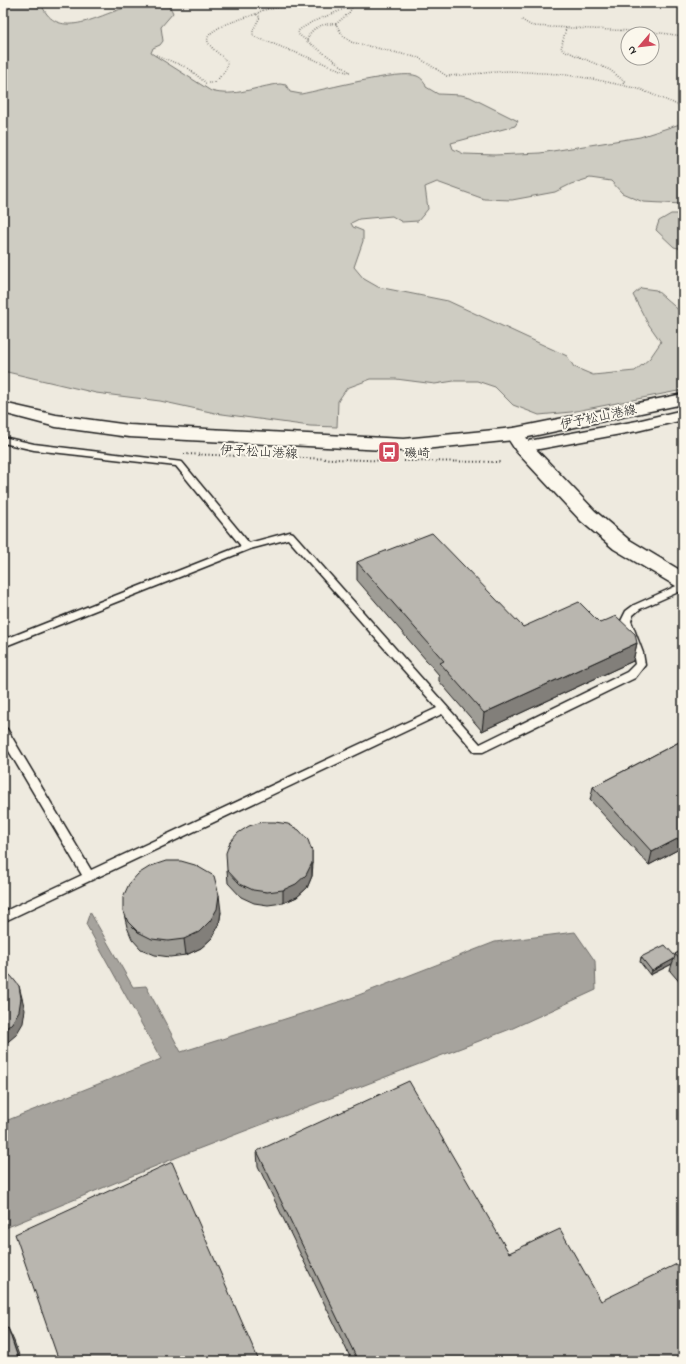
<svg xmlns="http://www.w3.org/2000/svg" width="686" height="1364" font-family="'Indie Flower','Klee One',sans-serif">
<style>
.green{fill:#ceccc2;stroke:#75746f}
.water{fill:#a6a39d;stroke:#6f6d69}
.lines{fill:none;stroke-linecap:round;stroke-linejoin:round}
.lane-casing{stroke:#1c1c1c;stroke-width:3}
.street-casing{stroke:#1c1c1c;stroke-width:3}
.secondary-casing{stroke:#1c1c1c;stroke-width:3}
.primary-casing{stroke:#1c1c1c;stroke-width:3}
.path-far1{stroke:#1c1c1c;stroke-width:1.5;stroke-dasharray:0.5 2;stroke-linecap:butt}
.path{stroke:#1c1c1c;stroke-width:2;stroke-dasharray:1 2.5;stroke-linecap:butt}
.lane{fill:#fbf7ec;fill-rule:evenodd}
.street{fill:#fbf7ec;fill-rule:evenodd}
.secondary{fill:#fbf7ec;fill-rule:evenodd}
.primary{fill:#fbf7ec;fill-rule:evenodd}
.wall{fill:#9f9d96;stroke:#1c1c1c}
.shaded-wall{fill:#827f7a;stroke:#1c1c1c}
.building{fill:#b9b6af;stroke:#1c1c1c}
.labels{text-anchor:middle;stroke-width:4;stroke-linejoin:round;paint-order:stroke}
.street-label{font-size:13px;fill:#1c1c1c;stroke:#fbf7ec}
.poi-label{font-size:13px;fill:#1c1c1c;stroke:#fbf7ec;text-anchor:start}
</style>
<rect width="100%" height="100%" fill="#eeeadf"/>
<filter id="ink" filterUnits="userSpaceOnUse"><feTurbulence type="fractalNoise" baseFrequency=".025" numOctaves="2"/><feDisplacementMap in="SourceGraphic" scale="8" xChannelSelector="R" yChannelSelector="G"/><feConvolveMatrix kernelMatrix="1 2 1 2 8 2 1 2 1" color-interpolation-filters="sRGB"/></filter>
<g filter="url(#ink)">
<g class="green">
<path d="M3,3h38c13,36 49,17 74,8 12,-4 26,-8 39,-8 10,0 15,0 19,10l-12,14 2,14 -3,4 -7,3 -2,5 60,38c24,7 45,-5 69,-7l6,1 4,7 11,2c21,-4 101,-25 116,-18 5,2 8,6 9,11l12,7 23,1 9,2 48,24 -3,5 -64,17 2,6 11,5 31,1 45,-2 100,-16 43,-14v81l-40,-2 -21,-9 -11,-12 -21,-3 -19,6 -16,8 -43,8 -28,-1 -47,-17 -12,5 3,22 -10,12 -16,1 -10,-6 -33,3 -8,4 2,4 10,4v10l-9,26 10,12 14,8 70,14 119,55 7,11 19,8 42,-4 15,-13 11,-16 -14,-20 -14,-27 8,-7 15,2 27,24v76l-112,22 -32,3 -26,-10 -18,-18 -18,-6h-23l-19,3 -39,-5h-25l-24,9 -9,13 -1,26 -27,-1 -95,-13 -55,-12 -64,-8 -93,-22z"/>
<path d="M671,214h12v35l-9,-2 -18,-17 3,-9z"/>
</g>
<path class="water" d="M90,912l43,75 13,-1 35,66 170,-54 144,-56 80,-10 20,29 1,29 -83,38 -328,126 -182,75v-107l158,-63 -75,-135z"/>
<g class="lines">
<g class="lane-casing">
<path id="lane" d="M3,437l31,7 148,18 67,81 41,-11 3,1 187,211 147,-72 8,-8 -2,-11 -12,-32 5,-10 8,-6 49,-22v7l-43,19 -7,6 -2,6 12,32 2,12 -10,13 -152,74h-8l-33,-38 -439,208v-10l79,-37 -79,-134v-13l4,1 84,141 346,-162 -149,-169 -38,10 -247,98v-7l238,-94 -65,-80 -142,-16 -31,-7z"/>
</g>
<g class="street-casing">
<path id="street" d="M683,410v10l-46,11 -114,21 -6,-1 -2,-4 2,-4 6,-1 114,-21z"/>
</g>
<g class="secondary-casing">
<path id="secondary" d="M514,428l7,2 9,13 65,68 33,28 55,33v16l-7,-2 -62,-37 -33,-28 -65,-70 -11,-17 2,-4z"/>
</g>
<g class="primary-casing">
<path id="primary" d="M683,394v10l-169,36 -110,11 -275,-14 -73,-10 -53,-14v-10l53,12 73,10 275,14 110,-11z"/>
</g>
<g class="path-far1">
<path d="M267,8l14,-5"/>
<path d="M256,14l7,-4 48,-7"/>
<path d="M522,20l10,6 121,6 30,4"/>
<path d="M336,24l13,-11 3,-6"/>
<path d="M566,28l-5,21 49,21 14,11 -1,4"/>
<path d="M307,41l-9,-7 1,-4 13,-8 47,-19"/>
<path d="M156,55l32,13 18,15h9l12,-15v-6c-5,-7 -15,-12 -19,-20 -5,-14 38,-24 48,-28l4,3 -7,13v6l93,36h4l-43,-31c3,-14 16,-18 29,-17l7,12 8,6 68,16 28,18 61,-5 52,3 33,5 46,10 44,18"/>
</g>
<g class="path">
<path d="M184,454l211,7"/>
<path d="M404,461l97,1"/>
</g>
<use href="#lane" class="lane"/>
<use href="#street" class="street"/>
<use href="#secondary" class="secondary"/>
<use href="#primary" class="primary"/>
</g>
<g class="wall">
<path d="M357,562l166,65 77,-4 37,20 -4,18 -151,70 -43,-50v-6l-82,-95z"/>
<path d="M683,740v105l-2,1v2l-32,17 -59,-65 3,-13z"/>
<path d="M313,864l-1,12 -5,12 -10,9 -14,6 -15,2 -14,-2 -13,-6 -13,-14 -1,-13z"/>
<path d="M123,910l98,2 -2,13 -7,13 -11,10 -15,7 -16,2 -15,-2 -14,-6 -9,-10 -5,-12z"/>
<path d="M683,950v36l-13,-15 2,-7 -22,11 -10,-13 1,-5 34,-1v-2z"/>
<path d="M257,1151l252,102 92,48 82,60h-331l-94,-195z"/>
</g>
<g class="shaded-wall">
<path d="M637,643l-4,18 -151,70 2,-18z"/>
<path d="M683,836v9l-2,1v2l-32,17 3,-13z"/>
<path d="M312,851v25l-5,12 -10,9 -14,6v-13z"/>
<path d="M219,895l2,17 -2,13 -7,13 -11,10 -15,7 -2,-16z"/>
<path d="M674,959l-2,5 -22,11 2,-4z"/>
<path d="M19,986l6,24 -2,13 -7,12 -13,11v-15z"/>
<path d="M8,1328l6,13 7,20h-2z"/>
</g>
<g class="building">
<path d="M432,533l91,94 56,-25 21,21 16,-7 19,18 2,9 -153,70 -44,-50 4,-2 -87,-99z"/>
<path d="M683,740v96l-31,16 -59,-65z"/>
<path d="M262,822h13l13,2 11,6 9,10 4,11v12l-6,12 -10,9 -13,6 -16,2 -14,-2 -13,-6 -13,-14 -1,-17 4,-11 8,-9 11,-7z"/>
<path d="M166,861h15l14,4 19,11 5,19 -2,14 -7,12 -11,11 -15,7 -16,2 -16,-2 -14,-7 -10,-10 -5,-12v-13l6,-13 9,-10 13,-8z"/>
<path d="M665,945l10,11 -1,3 -22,12 -11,-14z"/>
<path d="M683,950v13l-8,-9z"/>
<path d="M3,970l8,6 8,10 2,12 -2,13 -7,12 -9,8z"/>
<path d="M409,1081l100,172 51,-24 41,72 82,-40v100h-25v-1l-1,1h-299l-101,-210z"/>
<path d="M172,1162l87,199h-200l-44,-127z"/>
<path d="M8,1328l11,33h-16v-31z"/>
</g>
</g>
<defs>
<g id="bus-square" transform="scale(1.15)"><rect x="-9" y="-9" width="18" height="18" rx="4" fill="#d1495b" stroke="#fbf7ec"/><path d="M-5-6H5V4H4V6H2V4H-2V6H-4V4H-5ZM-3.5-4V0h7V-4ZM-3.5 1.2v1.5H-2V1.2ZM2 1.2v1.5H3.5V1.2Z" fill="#fff"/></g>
</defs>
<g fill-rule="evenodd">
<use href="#bus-square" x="389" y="452"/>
</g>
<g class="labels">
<g class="street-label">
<text transform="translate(598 416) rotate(-12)" y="5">伊予松山港線</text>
<text transform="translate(259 451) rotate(3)" y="5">伊予松山港線</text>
</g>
<g class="poi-label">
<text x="404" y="457">磯崎</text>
</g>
</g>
<rect width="686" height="1364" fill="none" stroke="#fbf7ec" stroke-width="16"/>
<rect x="8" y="8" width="670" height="1348" fill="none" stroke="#1c1c1c" stroke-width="1.5" filter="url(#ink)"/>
<g transform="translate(640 46) rotate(242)"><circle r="19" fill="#fbf7ec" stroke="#a29f99"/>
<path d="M0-3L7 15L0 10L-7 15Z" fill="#d1495b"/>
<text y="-6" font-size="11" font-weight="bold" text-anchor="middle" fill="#1c1c1c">N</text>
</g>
</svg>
